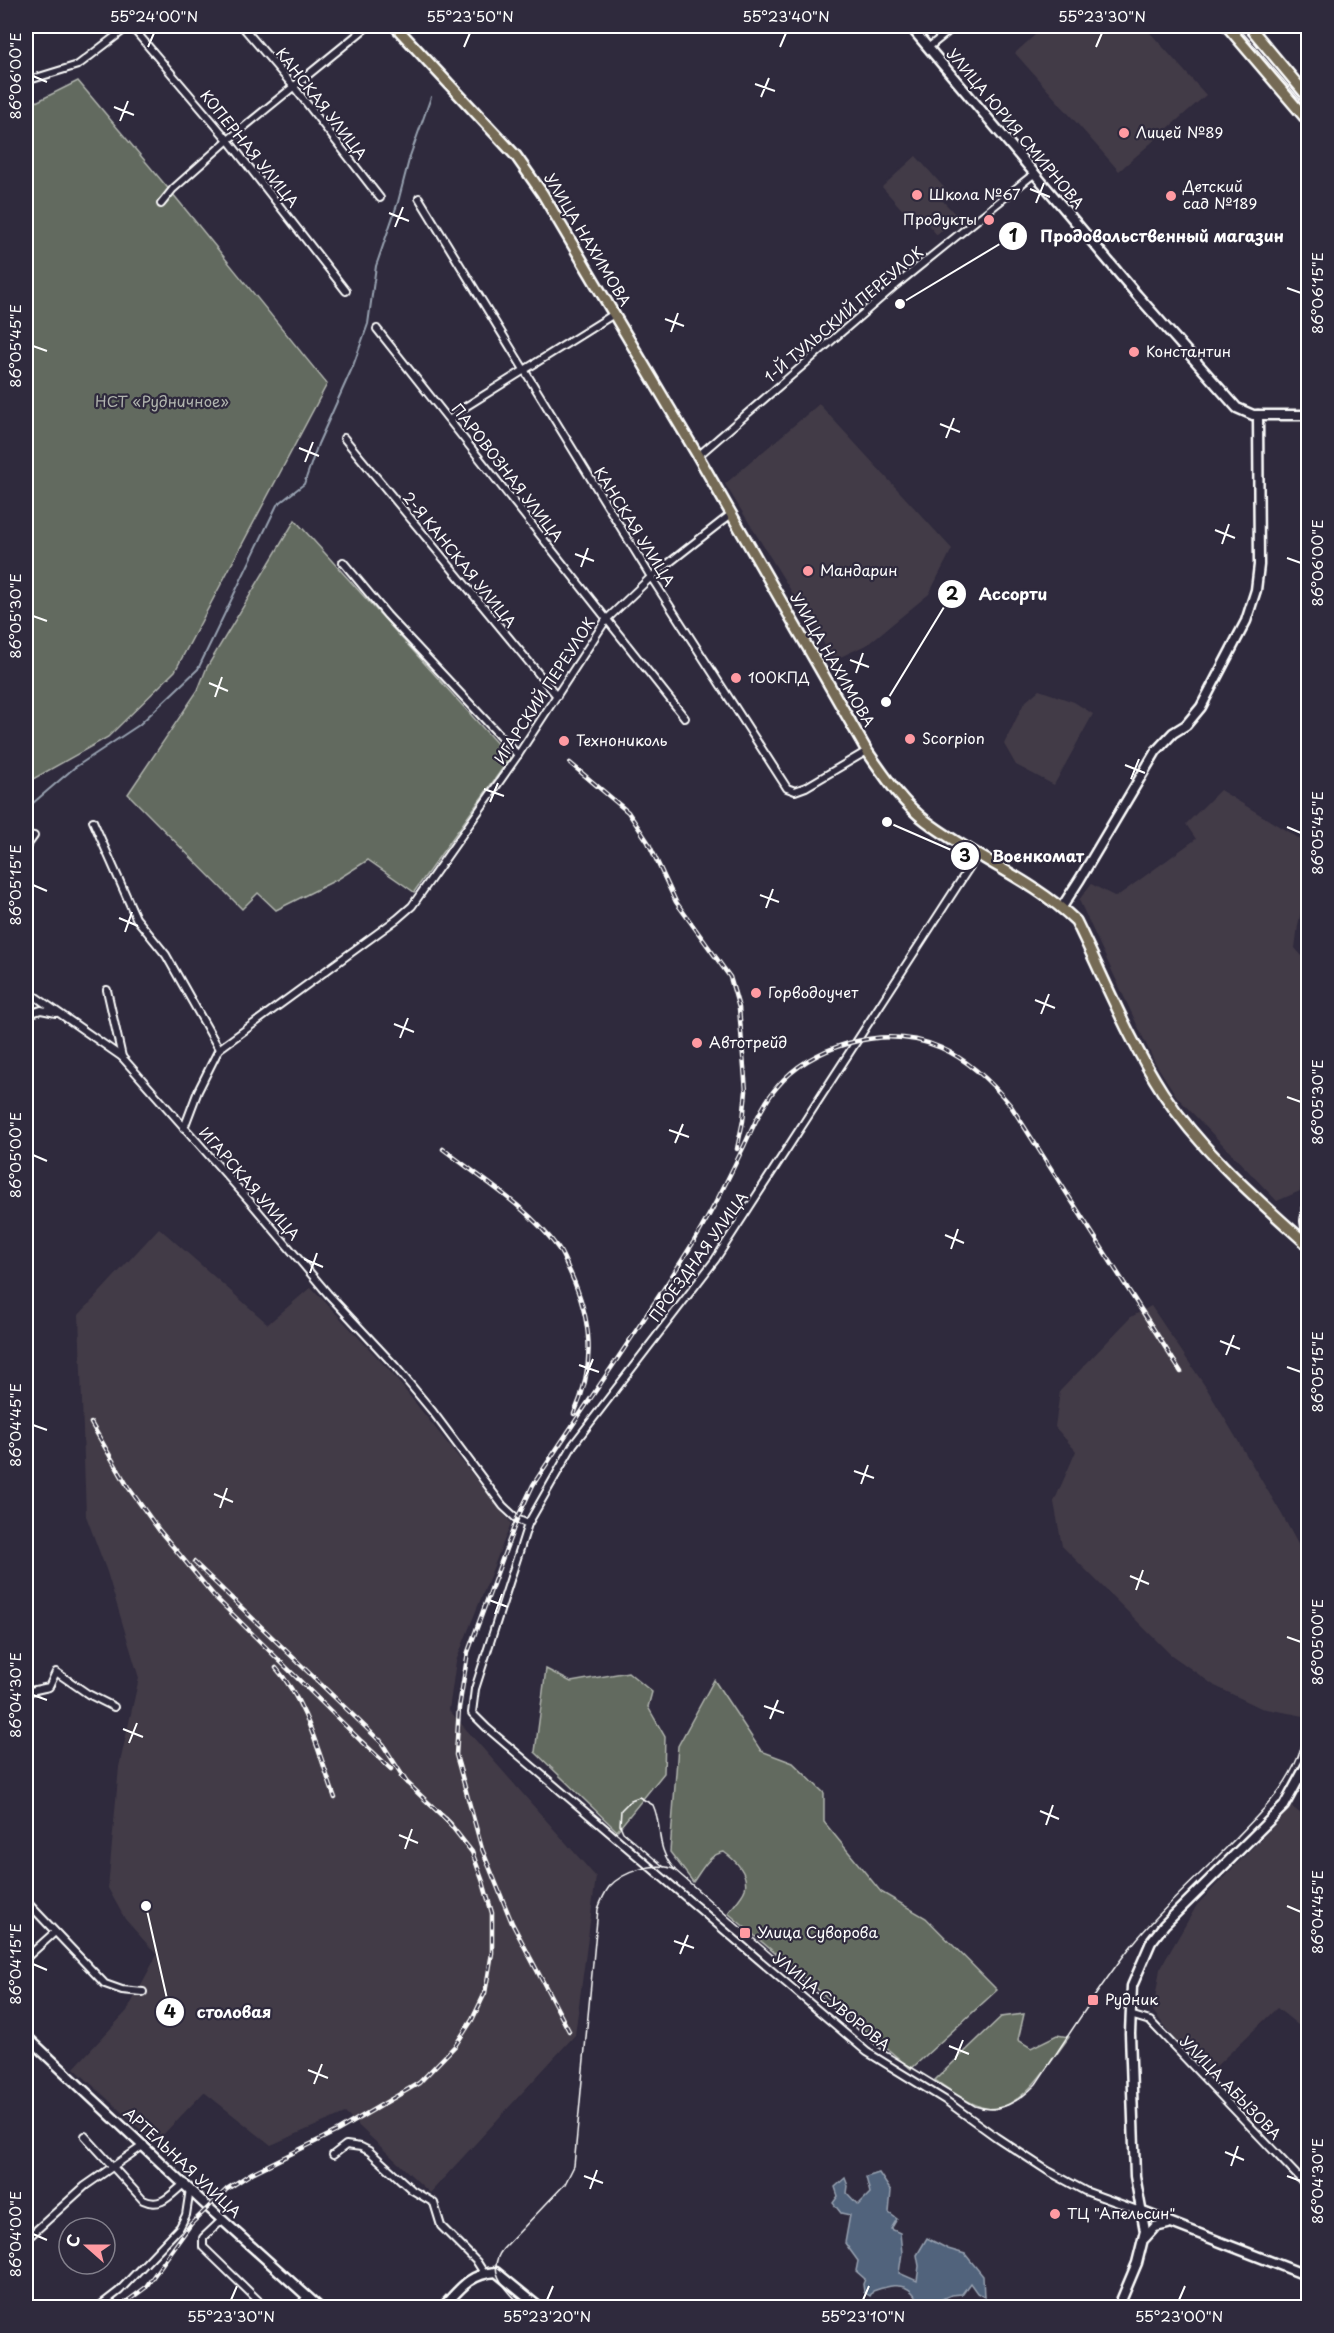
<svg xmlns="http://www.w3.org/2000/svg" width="1334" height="2333" font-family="'Playpen Sans',sans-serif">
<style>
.built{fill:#423b47}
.green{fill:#626a5e;stroke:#b0b4ae;stroke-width:1.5}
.water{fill:#51637c;stroke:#97a1b0;stroke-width:1.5}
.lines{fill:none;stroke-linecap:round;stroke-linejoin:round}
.stream{stroke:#97a1b0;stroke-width:2}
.street-casing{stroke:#fff;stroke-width:10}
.secondary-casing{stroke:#fff;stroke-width:13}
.primary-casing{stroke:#fff;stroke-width:14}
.street{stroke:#2f2a3d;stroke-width:6}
.secondary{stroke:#2f2a3d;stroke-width:8}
.primary{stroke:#756b55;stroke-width:9}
.tram{stroke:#fff;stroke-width:1.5}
.rail-casing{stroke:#fff;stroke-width:4.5}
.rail{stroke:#2f2a3d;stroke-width:2;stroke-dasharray:7;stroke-linecap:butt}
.ticks{fill:none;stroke:#fff;stroke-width:2}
.poi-dot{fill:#ff9aa2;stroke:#2f2a3d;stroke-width:2}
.labels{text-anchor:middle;stroke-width:4.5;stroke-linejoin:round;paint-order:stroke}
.street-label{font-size:15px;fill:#fff;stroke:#2f2a3d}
.poi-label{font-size:15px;fill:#fff;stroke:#2f2a3d;text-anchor:start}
.park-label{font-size:15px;fill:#b0b4ae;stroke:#2f2a3d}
.leader{fill:none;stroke:#fff;stroke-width:2}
.callout-dot{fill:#fff;stroke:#2f2a3d;stroke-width:2}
.mark-label{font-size:18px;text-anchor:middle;font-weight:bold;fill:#111}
.callout-label{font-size:16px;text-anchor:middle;font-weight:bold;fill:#fff;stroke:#2f2a3d;stroke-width:4.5;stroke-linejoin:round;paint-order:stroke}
.neatline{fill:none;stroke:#fff;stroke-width:2}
.ticks-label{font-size:15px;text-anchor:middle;fill:#fff}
</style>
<rect width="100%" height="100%" fill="#2f2a3d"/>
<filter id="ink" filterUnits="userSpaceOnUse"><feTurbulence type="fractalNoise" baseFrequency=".0167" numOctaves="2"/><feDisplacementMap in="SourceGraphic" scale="12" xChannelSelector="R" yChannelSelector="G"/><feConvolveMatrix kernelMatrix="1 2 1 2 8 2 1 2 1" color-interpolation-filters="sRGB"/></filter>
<g filter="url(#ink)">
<g class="built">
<path d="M1045,26h99l62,69 -87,76 -104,-118z"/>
<path d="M916,156l32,36 -7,7 16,17 -20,19 -15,-17 -7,6 -33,-37z"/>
<path d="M819,404l133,145 -23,45 -61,50 -34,16 -109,-176z"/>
<path d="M1039,690l35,12 19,12 -39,71 -38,-20 -12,-21 20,-41z"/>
<path d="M1220,790l88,54v38l-10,43 -3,23 13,15v184l-8,44 -23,10 -100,-104 -23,-36 -75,-161 12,-16 25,13 80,-58 -10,-15z"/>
<path d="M159,1228l109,96 43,-37 78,83 122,153 -55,138 -7,49 147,167 -21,158 -145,158 -85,-80 -74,32 -67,-53 -49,51 -81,-75 53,-57 30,-56 -32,-36 -17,-31 11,-121 20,-89 -32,-106 -21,-56 -7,-201z"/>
<path d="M1151,1306l56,83 74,124 25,46 2,53 -4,104 -43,-8 -46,-22 -45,-32 -108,-108 -8,-44 22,-51 -21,-24 5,-36 71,-74z"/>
<path d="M1292,1807l16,12v214l-31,-25 -66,63 -23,-13 -35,-47 7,-42 37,-64z"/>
</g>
<g class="green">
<path d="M78,81l99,118 150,185 -152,287 -67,66 -82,46v-676z"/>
<path d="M295,520l215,238 -96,134 -46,-32 -30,19 -62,31 -18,-17 -16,16 -114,-115 70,-104 9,-23z"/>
<path d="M546,1669l25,13 57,-10 24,20 -4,15 17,30 -1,36 -47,58 -82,-79z"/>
<path d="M714,1680l47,71 32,12 31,30v29l57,70 45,26 71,72 -86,79 -183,-156c5,-7 15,-17 17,-24 4,-16 -10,-29 -21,-37 -15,2 -23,19 -31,30l-23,-30 8,-106z"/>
<path d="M1024,2014l-6,26 13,8 26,-13 12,2c-18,24 -44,69 -76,72 -16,1 -45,-20 -58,-29l66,-63z"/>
</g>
<path class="water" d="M879,2173l12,18 -2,22 8,6 -6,10 9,4 2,20 -3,20 18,8 2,-15 -2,-11 10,-17 21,11 17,5 18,22 1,21 -7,-4 -7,-10 -8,11 -11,1 -24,11c-8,-5 -10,-8 -15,-14 -11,-11 -27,-5 -39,-1l-3,5 -6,-4 -1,-8 2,-5 -9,-8 2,-10 -13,-18 5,-28 -9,-2 -8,-10 5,-7 -3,-9 10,-9 3,8 -1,7 11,12 12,-12 -4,-16z"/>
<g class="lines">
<path class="stream" d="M26,809l48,-41 65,-43 59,-56 79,-164 27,-21 14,-40 35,-78 15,-42 8,-58 22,-64 12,-46 21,-59"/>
<g class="street-casing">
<g id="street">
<path d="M131,26l97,114 118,151"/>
<path d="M242,26l52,61 86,111"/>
<path d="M929,47l26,-21"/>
<path d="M26,81l52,-16 51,-39"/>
<path d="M419,198l232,379 136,211 8,3 11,-4 61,-36"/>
<path d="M161,204l12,-15 55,-49 140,-114"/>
<path d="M377,329l308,389"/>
<path d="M450,420l12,-11 152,-95"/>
<path d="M344,438l213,258"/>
<path d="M698,456l198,-171 139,-112"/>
<path d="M343,562l44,53 131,140"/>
<path d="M93,821l43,97 30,37 53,94"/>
<path d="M26,847l8,-11"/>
<path d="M978,854l-263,406 -142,185 -45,79 -53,165 -3,24 15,15 380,324 78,48 51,37 52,34 37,20 58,21"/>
<path d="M26,990l96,67 131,148 75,89 67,72 38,46 70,94 14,13 11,5"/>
<path d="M107,990l15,67"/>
<path d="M26,1006l9,6 6,-2 15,3"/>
<path d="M184,1128l14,-37 21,-42 178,-130 15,-13 106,-151 88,-135 45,-43 79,-62"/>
<path d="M26,1692l23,-5 7,-15 32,22 26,13"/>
<path d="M26,1901l79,83 17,6 21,2"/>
<path d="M26,1958l29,-26"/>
<path d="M1130,2015l20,6 158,166"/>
<path d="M85,2136l58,64c19,9 28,-6 42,-17"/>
<path d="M333,2155l13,-10 15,2 8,4 43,39 22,13 7,23 36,36 7,11"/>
<path d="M222,2220l-19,18v9l63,61"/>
<path d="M31,2235l54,-49 59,-41"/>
<path d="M97,2308l22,-17 61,-64 6,-12 4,-26"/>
<path d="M297,2308l10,-11"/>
</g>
</g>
<g class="secondary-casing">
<g id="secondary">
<path d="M910,26l227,269 100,113 16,7h55"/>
<path d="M1062,907l18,-28 76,-128 17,-18 13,-8 15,-18 45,-86 10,-31 3,-25 -1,-150"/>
<path d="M26,2036l183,172 111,100"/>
<path d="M1143,2212l165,64"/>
<path d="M1145,2238l10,-11 13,-3"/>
<path d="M442,2308c18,-19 27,-34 54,-36l44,36"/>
<path d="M1118,2308l19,-45 8,-32 -10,-55 -5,-143 2,-47 19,-44 13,-17 120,-119 24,-44"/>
</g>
</g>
<g class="primary-casing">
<g id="primary">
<path d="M395,26l121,130 26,37 156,263 169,295c17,24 34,51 59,70 47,36 106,58 150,100 28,57 52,118 87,172 39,59 93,105 145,152"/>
<path d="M1227,26l81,95"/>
<path d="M1249,26l59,71"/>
<path d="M1308,1206l-2,15 2,13"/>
</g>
</g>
<use href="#street" class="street"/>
<use href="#secondary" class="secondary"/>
<use href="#primary" class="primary"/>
<g class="tram">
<path d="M1237,26l71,83"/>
<path d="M1308,1269v161"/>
<path d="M664,1867l-41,-35 -3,-7 1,-15 10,-10 8,-3 14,8c11,25 1,41 22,65"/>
<path d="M524,2308c-16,-17 -40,-36 -21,-59l62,-65 9,-18 24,-257c3,-8 6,-15 11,-22 13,-15 48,-27 66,-17l203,177 97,59c23,9 45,-5 61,-22 31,-46 61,-95 96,-139 30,-37 66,-68 99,-102 39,-40 73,-71 77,-130"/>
</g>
<g class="rail-casing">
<g id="rail">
<path d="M570,763l58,49 20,30 28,60 54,75 9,31 7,83 -3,30 -6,28"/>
<path d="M443,1149c39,30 86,59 115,99 5,7 8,16 12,24 22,48 26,93 4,142"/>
<path d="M91,1423l37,64 31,43 56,67 146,144 30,28"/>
<path d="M194,1562l190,183"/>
<path d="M276,1668c31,35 43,87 59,130"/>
<path d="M380,1740l27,43"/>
<path d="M401,1777l50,47"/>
<path d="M569,2031l-57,-108 -30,-74 -26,-94 3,-47 9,-56 49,-133 16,-34c50,-77 104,-153 153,-231 22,-34 40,-71 58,-108 9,-19 19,-43 33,-59 19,-23 44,-36 72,-44 70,-19 119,10 162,63l170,266"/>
<path d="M118,2308l27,-20 46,-64 36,-35 25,-16 85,-42 82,-48 36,-37 17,-26 13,-27 7,-40v-40l-9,-31 -11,-30 -26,-33"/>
</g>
</g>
<use href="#rail" class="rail"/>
</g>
</g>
<path class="ticks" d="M148,47l6,-14M464,47l6,-14M780,47l6,-14M1096,47l6,-14M33,76l14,6M755,84l20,7M761,97l8,-19M114,107l20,8M120,121l8,-20M1030,189l20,8M1036,203l8,-20M389,213l20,8M395,227l8,-20M1287,288l14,5M665,319l19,7M671,332l7,-19M33,346l14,5M940,424l20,8M946,438l8,-20M299,448l20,8M305,462l8,-20M1215,530l20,8M1222,544l7,-20M575,554l19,7M1287,558l14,5M581,567l7,-19M33,616l14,5M850,660l19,7M856,673l7,-20M209,683l19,8M215,697l7,-20M1125,765l20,8M1131,779l8,-20M484,789l20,7M490,802l8,-19M1287,827l14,6M33,885l14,6M760,895l19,7M766,908l7,-19M119,918l19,8M125,932l7,-20M1035,1000l20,8M1041,1014l8,-20M394,1024l20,8M400,1038l8,-20M1287,1097l14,5M669,1130l20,7M675,1143l8,-19M33,1155l14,6M945,1235l19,8M951,1249l7,-20M304,1259l19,8M310,1273l7,-20M1220,1341l20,8M1226,1355l8,-20M579,1365l20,7M1287,1367l14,5M585,1378l8,-19M33,1425l14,5M854,1471l20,7M861,1484l7,-19M214,1494l19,8M220,1508l7,-20M1130,1576l19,8M1136,1590l7,-20M489,1600l19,7M495,1614l7,-20M1287,1637l14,5M33,1695l14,5M764,1706l20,7M770,1719l8,-19M123,1729l20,8M129,1743l8,-20M1040,1811l19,8M1046,1825l7,-20M399,1835l19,8M405,1849l7,-20M1287,1906l14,6M674,1941l20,7M680,1954l8,-19M33,1964l14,6M949,2046l20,8M955,2060l8,-20M308,2070l20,8M314,2084l8,-20M1225,2152l19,8M1231,2166l7,-20M584,2176l19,7M1287,2176l14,5M590,2189l7,-19M33,2234l14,6M231,2300l6,-14M547,2300l6,-14M863,2300l6,-14M1179,2300l6,-14"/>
<g class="poi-dot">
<circle cx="1124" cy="133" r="6"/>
<circle cx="917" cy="195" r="6"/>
<circle cx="1171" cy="196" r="6"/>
<circle cx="989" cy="220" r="6"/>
<circle cx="1134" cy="352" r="6"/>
<circle cx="808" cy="571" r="6"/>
<circle cx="736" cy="678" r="6"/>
<circle cx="910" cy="739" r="6"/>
<circle cx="564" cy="741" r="6"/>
<circle cx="756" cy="993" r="6"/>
<circle cx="697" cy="1043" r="6"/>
<rect x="739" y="1927" width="12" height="12" rx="3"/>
<rect x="1087" y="1994" width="12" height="12" rx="3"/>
<circle cx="1055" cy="2214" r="6"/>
</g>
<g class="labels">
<g class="street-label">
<text transform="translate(321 104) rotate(52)" y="5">КАНСКАЯ УЛИЦА</text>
<text transform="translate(1015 129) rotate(50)" y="5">УЛИЦА ЮРИЯ СМИРНОВА</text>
<text transform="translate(249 149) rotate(51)" y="5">КОПЕРНАЯ УЛИЦА</text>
<text transform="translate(587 240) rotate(59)" y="5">УЛИЦА НАХИМОВА</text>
<text transform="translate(844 315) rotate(-40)" y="5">1-Й ТУЛЬСКИЙ ПЕРЕУЛОК</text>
<text transform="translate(507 473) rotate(52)" y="5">ПАРОВОЗНАЯ УЛИЦА</text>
<text transform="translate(634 527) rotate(58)" y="5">КАНСКАЯ УЛИЦА</text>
<text transform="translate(459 560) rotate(51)" y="5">2-Я КАНСКАЯ УЛИЦА</text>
<text transform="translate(832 660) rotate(60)" y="5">УЛИЦА НАХИМОВА</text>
<text transform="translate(545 691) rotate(-57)" y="5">ИГАРСКИЙ ПЕРЕУЛОК</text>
<text transform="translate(249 1184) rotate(49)" y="5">ИГАРСКАЯ УЛИЦА</text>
<text transform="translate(699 1257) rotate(-54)" y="5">ПРОЕЗДНАЯ УЛИЦА</text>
<text transform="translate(831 2002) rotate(39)" y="5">УЛИЦА СУВОРОВА</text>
<text transform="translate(1230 2088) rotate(46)" y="5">УЛИЦА АБЫЗОВА</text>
<text transform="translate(182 2163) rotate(43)" y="5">АРТЕЛЬНАЯ УЛИЦА</text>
</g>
<g class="poi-label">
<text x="1136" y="138">Лицей №89</text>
<text x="1183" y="192">Детский<tspan x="1183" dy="17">сад №189</tspan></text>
<text x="929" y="200">Школа №67</text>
<text x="977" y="225" text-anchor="end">Продукты</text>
<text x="1146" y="357">Константин</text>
<text x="820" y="576">Мандарин</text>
<text x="748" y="683">100КПД</text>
<text x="922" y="744">Scorpion</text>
<text x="576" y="746">Технониколь</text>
<text x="768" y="998">Горводоучет</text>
<text x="709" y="1048">Автотрейд</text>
<text x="757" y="1938">Улица Суворова</text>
<text x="1105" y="2005">Рудник</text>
<text x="1067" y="2219">ТЦ "Апельсин"</text>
</g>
<g class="park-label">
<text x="162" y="407">НСТ «Рудничное»</text>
</g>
</g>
<path class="leader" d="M900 304L1013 236M886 702L952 594M887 822L965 856M146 1906L170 2012"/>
<g class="callout-dot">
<circle cx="900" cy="304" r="6"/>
<circle cx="886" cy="702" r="6"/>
<circle cx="887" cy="822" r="6"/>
<circle cx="146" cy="1906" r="6"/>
<circle cx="1013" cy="236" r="15"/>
<circle cx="952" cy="594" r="15"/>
<circle cx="965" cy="856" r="15"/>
<circle cx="170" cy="2012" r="15"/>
</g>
<g class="mark-label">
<text x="1013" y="242">1</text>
<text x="952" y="600">2</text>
<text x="965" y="862">3</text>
<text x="170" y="2018">4</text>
</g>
<g class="callout-label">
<text x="1162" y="242">Продовольственный магазин</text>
<text x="1013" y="600">Ассорти</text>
<text x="1038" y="862">Военкомат</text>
<text x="234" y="2018">столовая</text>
</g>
<rect width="1334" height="2333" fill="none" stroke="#2f2a3d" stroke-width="66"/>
<g transform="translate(87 2246) rotate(291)"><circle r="28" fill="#2f2a3d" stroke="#827f8b" stroke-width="1.5"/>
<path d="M0-4.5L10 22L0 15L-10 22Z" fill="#ff9aa2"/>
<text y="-9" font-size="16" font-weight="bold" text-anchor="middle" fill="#ffffff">С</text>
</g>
<rect x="33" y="33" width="1268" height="2267" class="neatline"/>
<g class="ticks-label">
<text x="154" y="22">55°24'00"N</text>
<text x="470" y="22">55°23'50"N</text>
<text x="786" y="22">55°23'40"N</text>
<text x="1102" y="22">55°23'30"N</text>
<text transform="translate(16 76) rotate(-90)" y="5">86°06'00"E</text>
<text transform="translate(1318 293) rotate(-90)" y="5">86°06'15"E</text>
<text transform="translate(16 346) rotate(-90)" y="5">86°05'45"E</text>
<text transform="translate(1318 563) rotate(-90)" y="5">86°06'00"E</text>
<text transform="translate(16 616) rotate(-90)" y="5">86°05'30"E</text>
<text transform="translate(1318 833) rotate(-90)" y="5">86°05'45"E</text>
<text transform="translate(16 885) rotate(-90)" y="5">86°05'15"E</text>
<text transform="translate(1318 1102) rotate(-90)" y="5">86°05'30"E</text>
<text transform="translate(16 1155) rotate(-90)" y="5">86°05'00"E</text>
<text transform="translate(1318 1372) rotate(-90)" y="5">86°05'15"E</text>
<text transform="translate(16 1425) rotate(-90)" y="5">86°04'45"E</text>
<text transform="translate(1318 1642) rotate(-90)" y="5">86°05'00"E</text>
<text transform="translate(16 1695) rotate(-90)" y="5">86°04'30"E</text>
<text transform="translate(1318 1912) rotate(-90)" y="5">86°04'45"E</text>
<text transform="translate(16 1964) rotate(-90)" y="5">86°04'15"E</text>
<text transform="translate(1318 2181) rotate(-90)" y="5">86°04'30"E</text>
<text transform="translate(16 2234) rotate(-90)" y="5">86°04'00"E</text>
<text x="231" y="2322">55°23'30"N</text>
<text x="547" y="2322">55°23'20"N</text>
<text x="863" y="2322">55°23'10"N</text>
<text x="1179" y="2322">55°23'00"N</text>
</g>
</svg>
